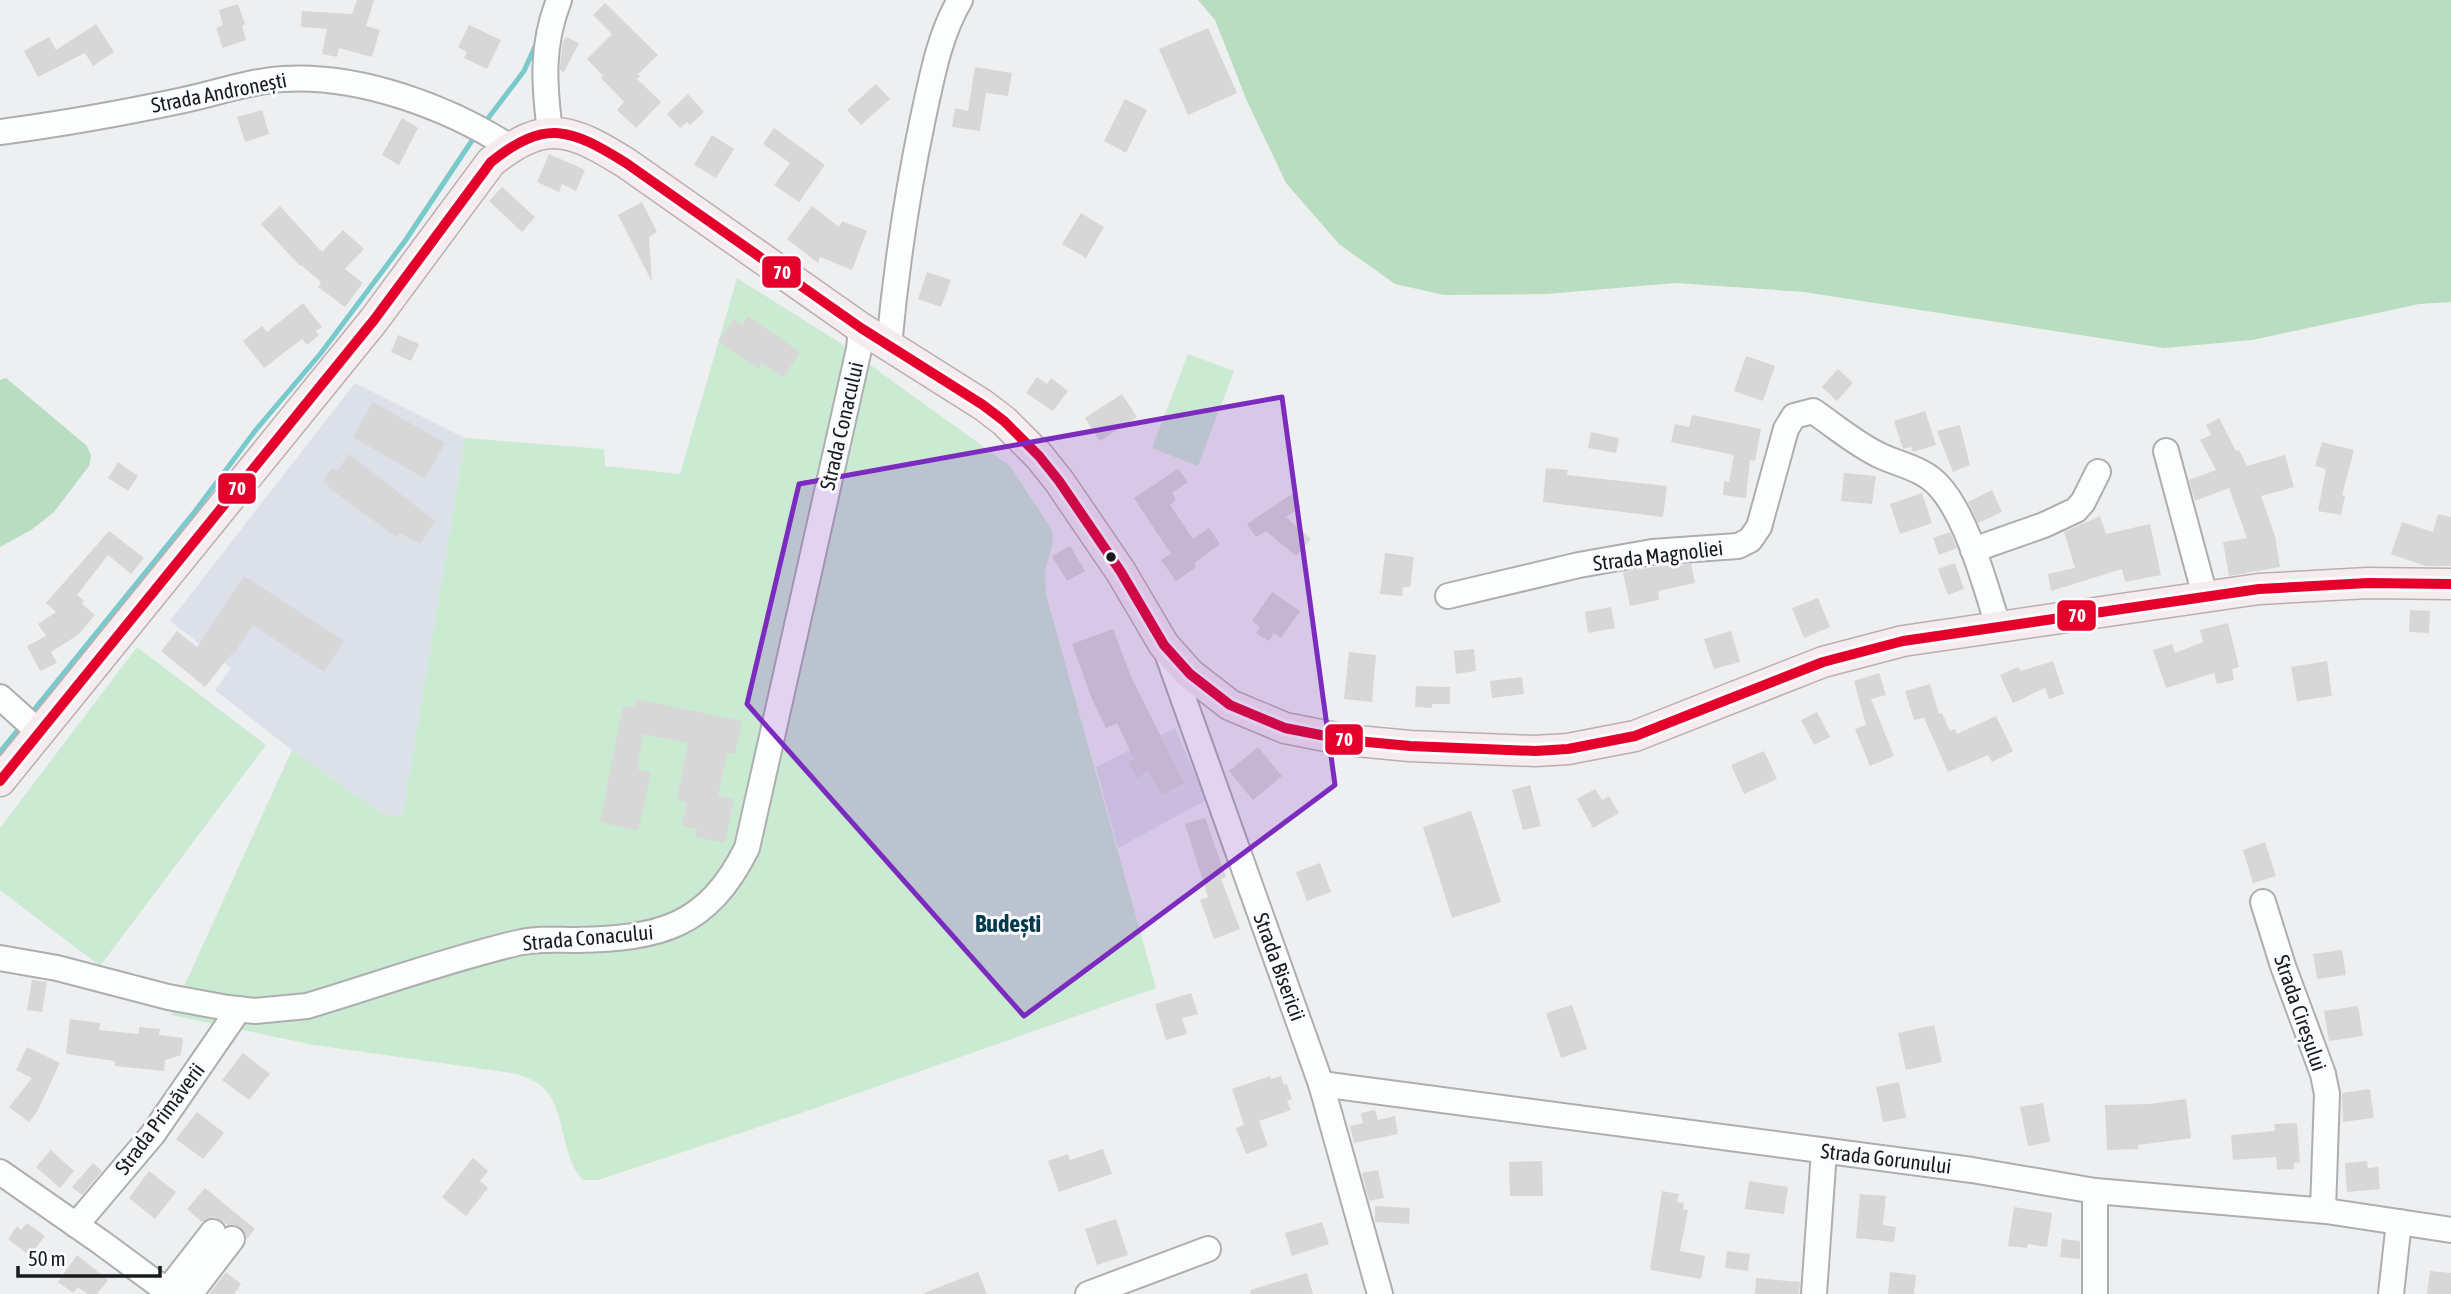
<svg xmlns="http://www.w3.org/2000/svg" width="2451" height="1294" font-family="'Asap Condensed',sans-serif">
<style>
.built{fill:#dce0e8}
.green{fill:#cbead2}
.forest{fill:#b8ddc0}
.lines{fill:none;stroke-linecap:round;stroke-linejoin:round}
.stream{stroke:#79cacc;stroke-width:5}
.building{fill:#d7d7d8}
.minor-casing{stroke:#adaeb0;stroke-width:28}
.major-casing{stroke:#bcaeb0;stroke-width:33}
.minor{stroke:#fcfdfd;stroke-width:24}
.major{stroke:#f4eced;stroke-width:30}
.bus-1-casing{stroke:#f9fbff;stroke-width:16}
.bus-1{stroke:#e4002b;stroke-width:10}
.marked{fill:#7b2cbf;fill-opacity:0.2;stroke:#7b2cbf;stroke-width:5;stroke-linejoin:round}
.bus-dot{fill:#191a1c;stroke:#f9fbff;stroke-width:2.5}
.labels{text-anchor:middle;stroke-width:6;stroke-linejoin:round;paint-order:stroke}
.street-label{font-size:21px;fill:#191a1c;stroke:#f9fbff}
.quarter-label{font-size:24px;font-weight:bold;fill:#03394b;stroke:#f9fbff}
.line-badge{stroke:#f9fbff;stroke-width:2.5}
.badge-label{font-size:19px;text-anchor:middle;font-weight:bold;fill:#fff}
</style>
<rect width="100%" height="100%" fill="#edeff1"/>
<g class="built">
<path d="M355,383l110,55 -62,376 -8,3 -15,-5 -88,-62 -77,-60 16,-22 -61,-47z"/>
<path d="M1175,728l31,72 -88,48 -22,-81z"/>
</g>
<g class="green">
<path d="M737,278l100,63 173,125 42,64 1,12 -8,29 1,24 110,393 -346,122 -212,70h-15c-24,-24 -16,-76 -44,-96 -6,-4 -14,-7 -21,-10l-204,-29 -143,-30 121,-265 88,62 15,5 8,-4 62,-375 139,11 1,17 75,8z"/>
<path d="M1188,354l46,17 -36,95 -46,-18z"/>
<path d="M137,647l129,98 -166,221 -100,-76v-62z"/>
</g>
<g class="forest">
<path d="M1198,0h1253v302l-32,2 -167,36 -88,8 -360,-56 -128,-9 -130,11 -102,1 -49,-11 -56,-40 -53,-61 -39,-82 -32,-81z"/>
<path d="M6,378l81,68 4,10 -2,10 -35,46 -23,18 -31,17v-167z"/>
</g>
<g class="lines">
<g class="stream">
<path d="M483,125l41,-54 14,-31"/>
<path d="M29,716l167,-206 59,-79 66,-78 84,-112 70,-105"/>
<path d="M0,752l21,-26"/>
</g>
</g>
<g class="building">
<path d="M357,0h17l-8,26 14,4 -8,27 -33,-9 -2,9 -15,-3 5,-25 -26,-2 1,-16 50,3z"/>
<path d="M605,3l53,52 -20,19 2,2 -3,3 24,23 -25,26 -19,-18 7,-8 -23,-24 2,-2 -16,-17 25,-25 -19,-19z"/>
<path d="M238,4l7,20 -3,2 4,14 -23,8 -7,-20 7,-3 -4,-15z"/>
<path d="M96,24l18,28 -21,14 -8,-13 -47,24 -14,-26 25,-14 7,13z"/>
<path d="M469,25l32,15 -14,29 -23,-11 3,-6 -9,-5z"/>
<path d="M1208,28l29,65 -49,22 -29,-66z"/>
<path d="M566,37l13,6 -15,29 -4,-2v-4l3,-24z"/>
<path d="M975,67l37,6 -4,23 -22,-3 -6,38 -28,-4 3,-19 13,3z"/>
<path d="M876,84l14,15 -29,26 -14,-15z"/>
<path d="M688,94l16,18 -14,13 -3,-3 -7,6 -13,-14z"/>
<path d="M1125,99l22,11 -21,43 -22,-12z"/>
<path d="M262,110l7,24 -24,8 -8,-25z"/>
<path d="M402,118l16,10 -19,37 -17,-10z"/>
<path d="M774,128l51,37 -26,37 -25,-17 16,-22 -27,-19z"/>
<path d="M712,135l22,14 -18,29 -22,-13z"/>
<path d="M549,154l36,16 -9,21 -14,-7 -3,8 -22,-10z"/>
<path d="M502,187l33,30 -13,15 -33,-31z"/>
<path d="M642,202l15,30 -8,5 3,45 -34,-67z"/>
<path d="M280,206l42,46 21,-22 21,19 -19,20 18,14 -18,24 -27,-20 3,-5 -20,-17 -1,1 -39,-42z"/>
<path d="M812,206l27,21 3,-6 25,10 -15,39 -32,-13 -2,6 -31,-24z"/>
<path d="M1081,213l23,14 -18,31 -24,-14z"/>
<path d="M927,272l24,8 -10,27 -23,-8z"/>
<path d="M303,303l19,24 -6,4 3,4 -12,10 -5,-6 -38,29 -21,-27 19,-15 5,6z"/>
<path d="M748,316l52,36 -17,26 -21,-15 -4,6 -40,-28 16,-22 8,6z"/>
<path d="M398,335l21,9 -8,17 -20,-9z"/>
<path d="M1746,356l29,10 -12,35 -29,-10z"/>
<path d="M1838,369l15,14 -16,18 -15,-14z"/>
<path d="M1037,377l10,7 4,-6 17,13 -15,20 -27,-18z"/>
<path d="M1122,394l15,23 -37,24 -15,-23z"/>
<path d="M373,402l72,41 -20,36 -72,-42z"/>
<path d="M1925,411l11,34 -23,7 -2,-5 -8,2 -9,-28z"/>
<path d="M1692,415l69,14 -6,32 -5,-1 -4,38 -23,-3 1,-14 5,1 5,-27 -63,-13 4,-18 14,3z"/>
<path d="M2219,418l17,33 3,-1 8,16 38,-11 9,32 -33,9 14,40 5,31 -51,9 -6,-34 24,-4 -18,-50 -34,13 -6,-21 27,-10 -16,-30 11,-5 -5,-10z"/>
<path d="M1960,425l10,40 -17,7 -16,-41z"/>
<path d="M1591,432l28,6 -3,15 -28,-5z"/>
<path d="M2322,442l32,8 -12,45 3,1 -4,19 -23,-4 8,-42 -11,-3z"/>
<path d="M349,454l86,67 -15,23 -21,-11 -3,4 -68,-50 1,-2 -6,-5 9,-12 5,3z"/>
<path d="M118,462l20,14 -10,15 -20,-13z"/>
<path d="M1546,468l22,2 -1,5 100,11 -4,31 -120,-15z"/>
<path d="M1178,469l10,13 -16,11 4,7 -6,5 23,34 16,-11 11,16 -26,19 2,4 -20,14 -15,-21 10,-6 -37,-56z"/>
<path d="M1844,473l32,3 -4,28 -31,-3z"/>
<path d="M1992,490l10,22 -24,11 -10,-21z"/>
<path d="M1922,493l10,30 -32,11 -10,-30z"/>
<path d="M1292,494l9,13 -15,10 25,22 -15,17 -30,-25 -10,6 -9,-13z"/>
<path d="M2438,514l13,3v49h-26l-34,-12 11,-32 31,10z"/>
<path d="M2100,516l6,18 44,-10 11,51 -36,7 -3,-13 -71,22 -3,-17 27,-6 -11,-36z"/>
<path d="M109,531l35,27 -13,16 -23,-19 -31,40 7,6 -2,3 13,11 -17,20 -27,17 6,11 -17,8 -13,-25 19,-10 -8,-12 18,-12 -10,-9z"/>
<path d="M1950,532l7,16 -18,7 -6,-17z"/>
<path d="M1070,546l15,25 -18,10 -15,-25z"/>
<path d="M1385,553l29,4 -4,30h-7l-1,9 -22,-2z"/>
<path d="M1955,563l9,26 -16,6 -10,-26z"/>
<path d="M1691,564l4,19 -37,8 1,9 -29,6 -7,-34 31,-5z"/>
<path d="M244,576l100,65 -20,31 -71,-47 -20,30 -2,-1 -26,33 -44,-36 16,-20 20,16z"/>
<path d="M1272,592l28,19 -19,27 -7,-5 -5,8 -13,-8 4,-6 -8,-6z"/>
<path d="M1818,598l12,29 -26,11 -12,-30z"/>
<path d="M1611,607l4,21 -27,5 -3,-21z"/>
<path d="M2410,610l20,1 -1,22 -20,-1z"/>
<path d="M2228,623l11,44 -7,2 2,11 -17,4 -3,-11 -48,15 -13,-38 19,-6 3,9 28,-11 -3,-12z"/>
<path d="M1113,629l18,48 53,106 -22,12 -14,-24 -11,7 -9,-16 6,-3 -17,-36 -11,5 -14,-29 -20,-55z"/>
<path d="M1731,631l9,31 -26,7 -10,-30z"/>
<path d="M1474,649l2,22 -20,3 -2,-23z"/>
<path d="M1349,652l27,3 -4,47 -28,-3z"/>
<path d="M2053,661l11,33 -15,5 -4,-11 -32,15 -13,-28 18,-8 3,4z"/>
<path d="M2327,661l5,35 -35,5 -6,-34z"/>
<path d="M1879,673l7,22 -15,4 23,57 -24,10 -15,-37 11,-4 -12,-44z"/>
<path d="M1522,677l2,17 -32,4 -2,-17z"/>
<path d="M1930,684l9,30 3,-1 8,18 5,-2 2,5 39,-18 17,35 -21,11 -4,-7 -40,17 -24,-54 -10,2 -9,-29z"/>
<path d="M1416,686l34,1v17h-18v4l-17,-1z"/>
<path d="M636,699l106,22 -7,33 -8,-1 -9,43 16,3 -9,44 -30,-6 2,-8 -15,-3 5,-23 -10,-3 11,-57 -45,-9 -6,35 14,4 -13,58 -38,-9 23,-116 12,2z"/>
<path d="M1817,712l13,25 -16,8 -13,-25z"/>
<path d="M1258,747l24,29 -29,24 -24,-29z"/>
<path d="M1764,751l13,28 -33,15 -13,-29z"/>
<path d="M1530,785l11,41 -18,4 -11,-40z"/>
<path d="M1595,789l7,11 7,-4 10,17 -26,15 -16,-29z"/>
<path d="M1471,811l30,91 -49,16 -29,-91z"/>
<path d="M1205,818l21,59 -5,2 19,50 -26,10 -14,-39 8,-3 -23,-73z"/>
<path d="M2265,842l11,34 -23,7 -10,-33z"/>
<path d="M1320,863l11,29 -24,9 -11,-29z"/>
<path d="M2342,950l4,25 -29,4 -4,-25z"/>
<path d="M32,980l15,2 -5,30 -15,-2z"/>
<path d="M1191,993l7,21 -16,4 5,16 -21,6 -11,-36z"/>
<path d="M1572,1005l15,44 -26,9 -15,-45z"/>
<path d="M2358,1006l5,30 -34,5 -5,-30z"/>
<path d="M70,1019l30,4 -1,7 40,4v-7l21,2 -1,6 24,3 -2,17 -16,5 -1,11 -49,-5v-5l-49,-7z"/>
<path d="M1934,1025l8,37 -36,8 -8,-37z"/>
<path d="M27,1047l33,16 -23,49 -8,10 -20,-15 23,-29 -16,-8z"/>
<path d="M243,1053l27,21 -21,26 -27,-20z"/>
<path d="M1270,1076l1,3 10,-3 3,9 3,-1 5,15 -5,2 4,9 -32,11 9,25 -22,8 -10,-26 8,-3 -12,-36z"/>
<path d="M1899,1082l7,36 -23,4 -7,-35z"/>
<path d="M2370,1089l4,29 -31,4 -1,-29z"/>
<path d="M2186,1099l5,39 -53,7v4l-31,1 -2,-45 43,-1z"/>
<path d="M2043,1103l7,39 -22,4 -8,-39z"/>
<path d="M1375,1110l3,10 17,-4 3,18 -44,9 -4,-17 13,-3 -2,-10z"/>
<path d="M197,1112l27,21 -21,26 -27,-20z"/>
<path d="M2297,1123l3,39 -6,1v6l-17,1 -1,-13 -43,3 -2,-25 44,-4 -1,-7z"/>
<path d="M1103,1149l9,25 -53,18 -11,-31 20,-7 2,6z"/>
<path d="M51,1150l23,21 -14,17 -24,-21z"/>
<path d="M473,1158l15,13 -8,10 8,7 -22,28 -24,-19z"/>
<path d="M1542,1161l1,35h-33l-1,-34z"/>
<path d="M2367,1161l1,7 10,-1 2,22 -33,3 -2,-29z"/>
<path d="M93,1163l9,8 -20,24 -10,-8z"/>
<path d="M1378,1170l6,28 -15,3 -7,-28z"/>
<path d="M149,1171l27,21 -21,27 -26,-21z"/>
<path d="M1749,1181l39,6 -4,27 -39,-5z"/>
<path d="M205,1188l50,41 -8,10 -2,-6 -5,-6 -12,-2 -14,-8 -12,5 -15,-13z"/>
<path d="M1662,1191l17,3 -2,8 7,1 -1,6 5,1 -8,41 25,5 -4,23 -51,-9z"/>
<path d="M1860,1194l26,2 -3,29 13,2 -2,15 -38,-4z"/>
<path d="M1375,1206l35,2 -1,16 -34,-2z"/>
<path d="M2014,1207l38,6 -5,34 -19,-3 -1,4 -19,-2z"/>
<path d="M1116,1219l12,36 -31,10 -12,-36z"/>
<path d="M1322,1222l7,22 -37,12 -7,-23z"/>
<path d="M27,1223l18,13 -15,20 -22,-17 9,-13 4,4z"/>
<path d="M2062,1239l18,2v18l-20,-2z"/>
<path d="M1727,1251l23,3 -2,17 -23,-3z"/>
<path d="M77,1255l31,25 -11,14h-10l-9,-7 -5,6 -15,-11z"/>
<path d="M2430,1271l21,2v21h-24z"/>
<path d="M226,1272l15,12 -7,10h-25z"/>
<path d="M978,1272l9,22h-62l-1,-1z"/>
<path d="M1890,1272l26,3 -2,19h-26z"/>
<path d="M1307,1273l6,21h-62l-1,-4z"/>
<path d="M1756,1278l44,4 -1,12h-44z"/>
</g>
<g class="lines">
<g class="minor-casing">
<g id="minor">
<path d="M0,132c62,-8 123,-19 184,-32 33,-7 66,-19 99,-21 76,-5 165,28 227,68"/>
<path d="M550,132c-6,-48 -9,-86 9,-132"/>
<path d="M889,346c7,-77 18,-152 34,-228 9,-41 16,-82 37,-118"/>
<path d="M2166,451l39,145"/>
<path d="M1973,550l71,-25 32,-15 7,-8 15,-30"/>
<path d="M1448,596l131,-31 73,-13 86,-6 12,-6 9,-13 27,-98 8,-13 19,-5c22,15 44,34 68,45 19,9 41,12 57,29 29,30 48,103 61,144"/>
<path d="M1166,650l155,434 59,210"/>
<path d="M0,697l39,35"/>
<path d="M2263,902l20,64 40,108 4,20 -4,116"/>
<path d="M0,958l57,10 111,29 60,11 27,3 52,-5c70,-21 139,-46 210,-63 20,-5 39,-3 59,-3 84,-2 131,-12 171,-92l112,-499 2,-21"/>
<path d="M1321,1084l651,86 123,21 231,20 125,19"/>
<path d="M0,1172l102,71 69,51"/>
<path d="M76,1225l77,-91 86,-125"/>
<path d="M167,1291l46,-59"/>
<path d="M190,1294l42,-55"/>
<path d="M1088,1294l120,-45"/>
<path d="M1814,1294l10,-143"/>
<path d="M2095,1294v-103"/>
<path d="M2391,1294l8,-72"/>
</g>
</g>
<g class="major-casing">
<path id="major" d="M0,781l374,-461 117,-158c55,-44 80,-33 135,1l235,165 122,77 21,16 35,35 20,25 62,91 43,73 26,29 40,31 55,23 61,12 64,6 125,5 33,-2 67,-13 188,-74 80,-21 356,-52 109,-6 83,1"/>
</g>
<use href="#minor" class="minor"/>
<use href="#major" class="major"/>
<g class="bus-1-casing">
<path id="bus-1" d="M0,781l374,-461 117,-158c55,-44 80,-33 135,1l235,165 122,77 21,16 35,35 20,25 62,91 43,73 26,29 40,31 55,23 61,12 64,6 125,5 33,-2 67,-13 188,-74 80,-21 356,-52 109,-6 83,1"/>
</g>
<use href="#bus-1" class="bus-1"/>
</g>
<path class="marked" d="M1282,397l53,388 -311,231 -277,-312 52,-220z"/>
<circle class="bus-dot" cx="1111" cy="557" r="6"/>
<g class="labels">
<g class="street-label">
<text transform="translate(219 93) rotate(-11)" y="7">Strada Andronești</text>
<text transform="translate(842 426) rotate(-77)" y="7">Strada Conacului</text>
<text transform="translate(1658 556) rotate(-7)" y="7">Strada Magnoliei</text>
<text transform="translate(588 938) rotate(-5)" y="7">Strada Conacului</text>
<text transform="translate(1279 967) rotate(70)" y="7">Strada Bisericii</text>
<text transform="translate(2300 1013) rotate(71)" y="7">Strada Cireșului</text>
<text transform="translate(160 1119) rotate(-53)" y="7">Strada Primăverii</text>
<text transform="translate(1886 1159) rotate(7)" y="7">Strada Gorunului</text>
</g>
<g class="quarter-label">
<text x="1008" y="932">Budești</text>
</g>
</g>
<g class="line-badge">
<rect x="761" y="255" width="41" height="34" rx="7" fill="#e4002b"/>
<rect x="217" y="472" width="40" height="33" rx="7" fill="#e4002b"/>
<rect x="2056" y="599" width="41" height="33" rx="7" fill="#e4002b"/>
<rect x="1324" y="723" width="40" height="33" rx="7" fill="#e4002b"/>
</g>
<g class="badge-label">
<text x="782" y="279">70</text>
<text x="237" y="495">70</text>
<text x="2077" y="622">70</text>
<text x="1344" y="746">70</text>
</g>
<path d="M18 1266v10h142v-10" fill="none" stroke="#191a1c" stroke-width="3.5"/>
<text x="28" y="1266" font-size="21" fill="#191a1c" stroke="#f9fbff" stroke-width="5" paint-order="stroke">50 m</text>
</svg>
